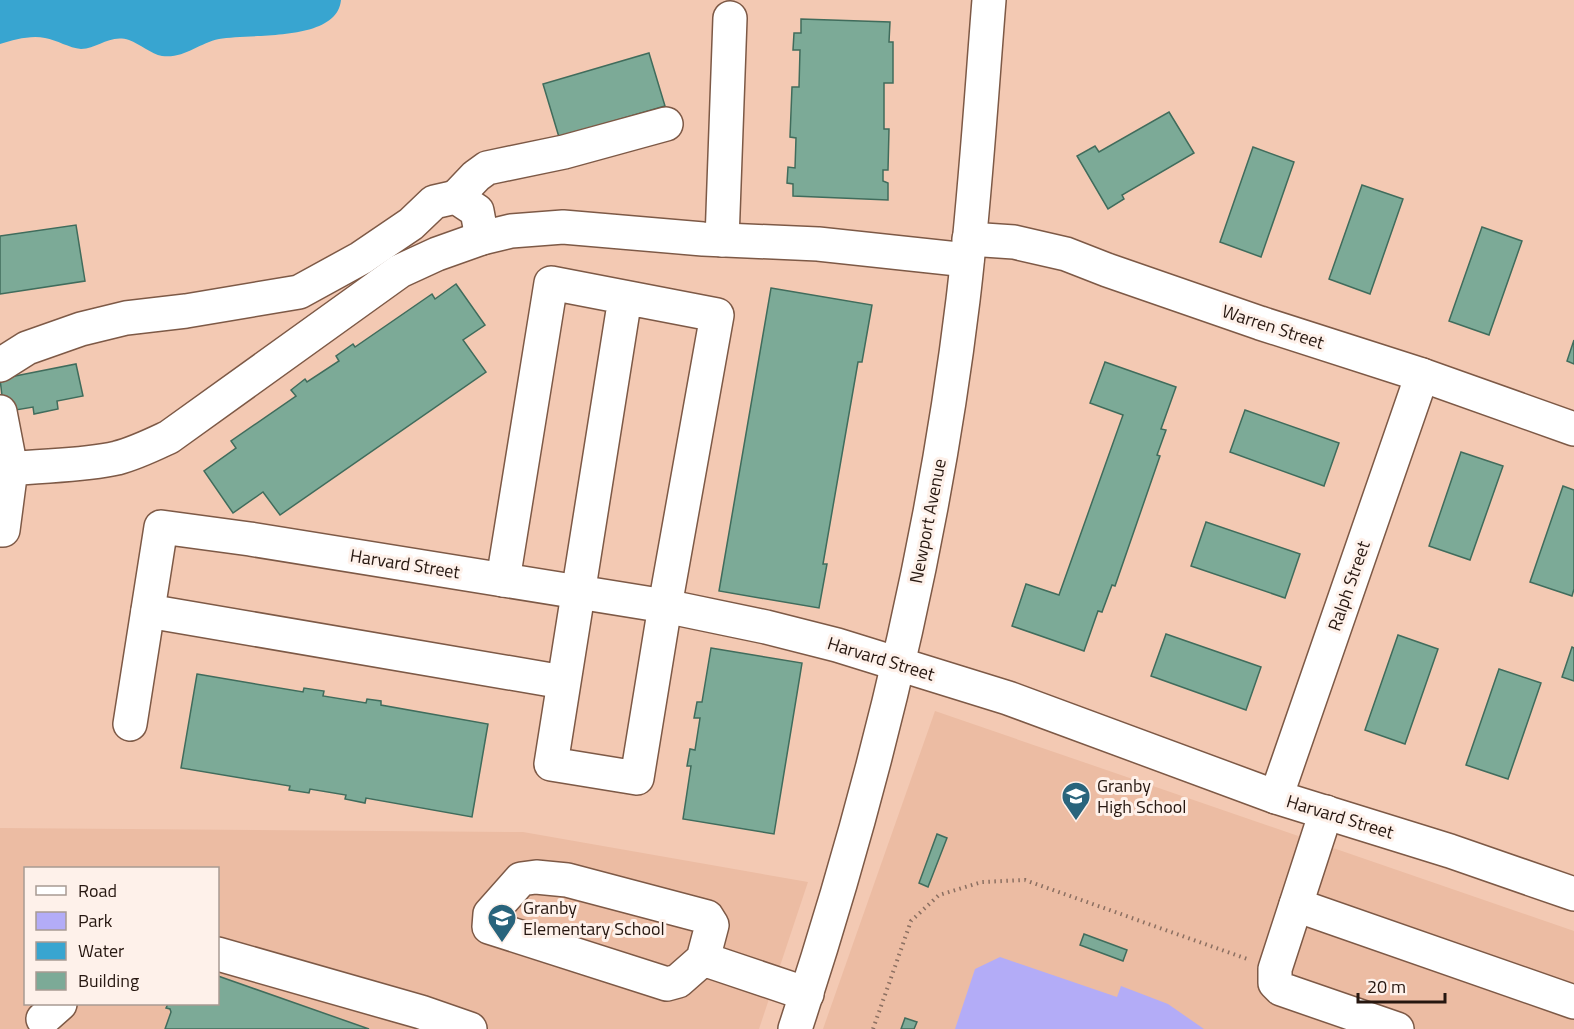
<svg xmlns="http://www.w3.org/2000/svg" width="1574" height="1029" font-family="'Titillium Web',sans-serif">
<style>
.built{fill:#ecbca3;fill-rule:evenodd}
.green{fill:#b3acf7}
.water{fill:#38a5d0}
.building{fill:#7caa97;stroke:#406c5c;stroke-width:1.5}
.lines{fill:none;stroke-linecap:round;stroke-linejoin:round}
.minor-casing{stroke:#7d5946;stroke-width:36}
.path{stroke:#8b6f61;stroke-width:4;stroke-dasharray:1.5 4.5;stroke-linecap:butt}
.minor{stroke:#fff;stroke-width:33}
.labels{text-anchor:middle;stroke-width:6;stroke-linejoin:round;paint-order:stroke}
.street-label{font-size:18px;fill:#261710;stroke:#fef1ea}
.poi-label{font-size:18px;fill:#261710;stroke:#fef1ea;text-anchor:start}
</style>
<rect width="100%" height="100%" fill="#f3c9b3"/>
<g class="built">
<path d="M935,711l639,220v98h-751z"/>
<path d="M0,828l523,4 285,50 -49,147h-759zM26,868h192v136h-192z"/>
</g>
<path class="green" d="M1000,957l117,40 4,-11 47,18 36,25h-249l20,-60z"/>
<path class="water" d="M0,0h341c-4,43 -92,33 -122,39 -20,4 -35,20 -57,17 -11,-2 -22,-12 -33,-16 -20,-6 -31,9 -48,9 -12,-1 -24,-9 -36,-11 -15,-3 -31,2 -45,6z"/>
<g class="building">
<path d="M801,19l89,3 -1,20h4v41h-9v46h5l-1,41h-5v11l5,2v17l-95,-4v-12l-6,-1 1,-16 7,1 1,-30 -6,-1 2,-50h7l1,-37h-7l1,-17h7z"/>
<path d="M649,53l16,53 -106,31 -16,-53z"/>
<path d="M1169,112l25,41 -72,42 2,4 -16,10 -31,-53 18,-10 4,6z"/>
<path d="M1253,147l41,15 -33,95 -41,-15z"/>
<path d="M1362,185l41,14 -33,95 -41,-15z"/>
<path d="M76,225l9,56 -85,13v-58z"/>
<path d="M1482,227l40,14 -33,94 -40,-14z"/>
<path d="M456,284l29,41 -22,15 23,32 -206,143 -17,-23 -30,21 -29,-42 32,-23 -5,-7 65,-45 -5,-6 14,-11 2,3 32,-21 -3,-5 17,-12 2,3 77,-53 3,5z"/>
<path d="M771,288l101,17 -10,57h-4l-35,202h4l-8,44 -100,-17z"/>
<path d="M1574,340v24l-7,-3z"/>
<path d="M1105,362l71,25 -15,42 5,1 -9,25 3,1 -45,130 -3,-1 -10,27 -4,-1 -14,40 -72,-25 14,-42 33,11 64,-180 -33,-12z"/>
<path d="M76,364l7,32 -26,5 1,8 -24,5 -1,-7 -29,5 -4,-33z"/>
<path d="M1245,410l94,33 -15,43 -94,-34z"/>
<path d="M1461,452l42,14 -33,94 -41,-14z"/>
<path d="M1563,486l11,4v99l-2,7 -42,-14z"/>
<path d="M1206,522l94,32 -15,44 -94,-32z"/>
<path d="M1166,634l95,33 -15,43 -95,-34z"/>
<path d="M1398,635l40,14 -33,95 -40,-14z"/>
<path d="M1572,647l2,1v33l-12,-4z"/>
<path d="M711,648l91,15 -28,171 -91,-15 8,-53h-4l3,-17 5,1 5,-32h-6l3,-16h5z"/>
<path d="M1499,669l42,14 -33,96 -42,-14z"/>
<path d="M197,674l106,18 1,-4 20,3 -1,5 43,7 1,-4 14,2v4l107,19 -16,93 -106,-19 -1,5 -20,-4 1,-4 -36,-6 -1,4 -20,-3 1,-4 -109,-18z"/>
<path d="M937,834l10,4 -19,49 -9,-4z"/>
<path d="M1084,934l43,16 -4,11 -43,-16z"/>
<path d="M218,976l151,53h-204l6,-17 -1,-3 -4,-1 2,-4h50z"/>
<path d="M905,1018l12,4 -3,7h-13z"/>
</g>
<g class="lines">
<g class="minor-casing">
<g id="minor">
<path d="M456,197l20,-21 11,-8 77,-16 102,-28"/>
<path d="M969,239l45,3 52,12 41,16 153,53 162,52 152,54"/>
<path d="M722,240l8,-222"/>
<path d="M0,365l27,-17 54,-19 45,-11 60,-7 113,-19 62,-34 50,-34 23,-22 22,-5 21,14 5,27"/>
<path d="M0,412l11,57"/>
<path d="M0,530h3l8,-61c35,-4 72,-3 106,-11 19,-5 35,-13 52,-21l231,-166 37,-17 45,-16 29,-7 52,-4 140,12 115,5 149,16"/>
<path d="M503,580l48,-297 166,32 -52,291 -28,172 -86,-14 74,-466"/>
<path d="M148,611l415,71"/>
<path d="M130,724l31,-197 89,12 415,67 101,21 71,18 171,53 268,99 174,54 124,43"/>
<path d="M1276,797l146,-422"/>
<path d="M1326,812l-51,157v14l6,6 116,40"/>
<path d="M1296,905l278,97"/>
<path d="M218,954l203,58 49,17"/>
<path d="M703,959l9,-34 -5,-8 -140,-37 -31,-3 -15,2 -31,35 -1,13 178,57 11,-3 25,-22 104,35"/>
<path d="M43,1019l17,-15"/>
<path d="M795,1029c78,-237 138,-481 168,-729 12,-100 18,-200 26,-300"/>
</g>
</g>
<path class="path" d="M873,1029l38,-108 28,-26 43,-13 43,-2 222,79"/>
<use href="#minor" class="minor"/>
</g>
<defs>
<g id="school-pin" transform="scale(1.5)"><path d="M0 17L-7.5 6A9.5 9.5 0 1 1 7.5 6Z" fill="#29647c" stroke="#fef1ea"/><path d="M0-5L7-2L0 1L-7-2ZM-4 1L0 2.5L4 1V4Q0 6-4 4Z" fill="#fff"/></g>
</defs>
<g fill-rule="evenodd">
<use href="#school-pin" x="1076" y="796"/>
<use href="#school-pin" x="502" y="918"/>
</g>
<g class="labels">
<g class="street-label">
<text transform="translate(1273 327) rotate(18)" y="6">Warren Street</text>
<text transform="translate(928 521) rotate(-79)" y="6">Newport Avenue</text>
<text transform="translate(405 564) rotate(9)" y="6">Harvard Street</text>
<text transform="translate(1349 586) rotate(-71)" y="6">Ralph Street</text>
<text transform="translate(881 659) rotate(17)" y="6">Harvard Street</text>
<text transform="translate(1340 817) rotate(17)" y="6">Harvard Street</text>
</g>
<g class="poi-label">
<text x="1097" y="792">Granby<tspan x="1097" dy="21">High School</tspan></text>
<text x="523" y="914">Granby<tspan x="523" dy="21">Elementary School</tspan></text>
</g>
</g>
<rect x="24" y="867" width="195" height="138" fill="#fef1ea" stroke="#a89a93" stroke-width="1.5"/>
<rect x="36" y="886" width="30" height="9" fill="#ffffff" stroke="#a89a93" stroke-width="1.5"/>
<text x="78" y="897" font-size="18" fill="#261710">Road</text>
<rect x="36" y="912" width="30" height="18" fill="#b3acf7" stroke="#a89a93" stroke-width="1.5"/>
<text x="78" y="927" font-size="18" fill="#261710">Park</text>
<rect x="36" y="942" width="30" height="18" fill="#38a5d0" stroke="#a89a93" stroke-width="1.5"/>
<text x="78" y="957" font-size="18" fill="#261710">Water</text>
<rect x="36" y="972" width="30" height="18" fill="#7caa97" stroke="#a89a93" stroke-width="1.5"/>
<text x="78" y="987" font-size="18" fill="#261710">Building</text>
<path d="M1358 993v9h87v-9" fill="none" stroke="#261710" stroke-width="3"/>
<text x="1367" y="993" font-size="18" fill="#261710" stroke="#fef1ea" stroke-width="4.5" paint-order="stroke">20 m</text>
</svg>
